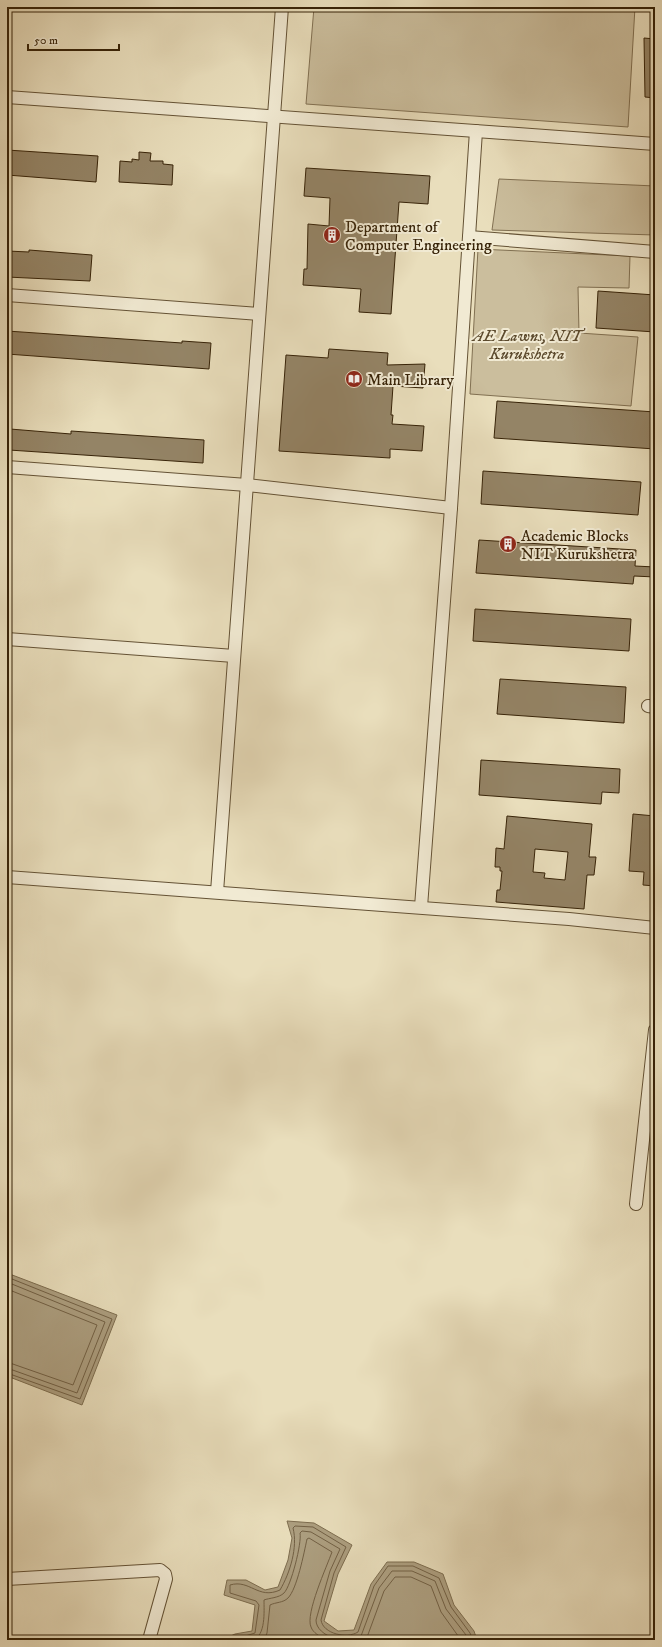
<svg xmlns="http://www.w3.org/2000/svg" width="662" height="1647" font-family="'IM FELL DW Pica',serif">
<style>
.green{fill:#cbbe9d;stroke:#817052}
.water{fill:#ac9e7f;stroke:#7d6d4f}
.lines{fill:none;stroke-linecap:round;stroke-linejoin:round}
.shore{stroke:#726044;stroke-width:1}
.building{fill:#948466;stroke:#372308;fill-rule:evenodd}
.minor-casing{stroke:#645235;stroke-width:14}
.minor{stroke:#f1ead3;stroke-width:12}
.labels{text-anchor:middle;stroke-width:4;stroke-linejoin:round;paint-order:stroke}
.poi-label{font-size:16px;fill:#372308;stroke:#f1ead3;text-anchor:start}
.park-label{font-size:16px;font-style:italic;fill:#5c4a2d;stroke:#f1ead3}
</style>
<rect width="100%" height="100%" fill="#e9debc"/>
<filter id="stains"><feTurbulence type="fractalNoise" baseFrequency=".005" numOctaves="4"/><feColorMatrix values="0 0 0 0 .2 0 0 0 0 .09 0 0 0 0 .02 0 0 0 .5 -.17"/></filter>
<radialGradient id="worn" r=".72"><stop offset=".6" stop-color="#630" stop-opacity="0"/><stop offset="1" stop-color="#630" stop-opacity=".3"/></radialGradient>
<g class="green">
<path d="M314,7h321l-7,120 -322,-23z"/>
<path d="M499,179l156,7v49l-163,-5z"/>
<path d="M478,249l152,7 -1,32 -51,-1 1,46 59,4 -7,69 -161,-12z"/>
</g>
<g class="water">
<path d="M7,1273l110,42 -35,90 -75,-29z"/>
<path d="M287,1521l27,2 38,22 -14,29 -14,47 14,10 16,-1 17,-46 16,-22h27l29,12 11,31 20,26 3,9h-255l13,-6 17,-3 3,-26 -31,-10 3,-15h19l19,10 13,-3 10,-27 4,-22z"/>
</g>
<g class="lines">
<g class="shore">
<path d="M7,1277l105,42 -32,80 -73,-26"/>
<path d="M7,1282l98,40 -28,71 -70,-25"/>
<path d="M7,1289l90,36 -24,60 -66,-23"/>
<path d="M232,1640l23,-7 4,-28 -3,-4 -26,-8v-8c20,-6 28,15 50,5 10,-17 18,-43 13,-62l2,-2 18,1 33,20 -12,26 -13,47c2,14 26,19 37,12l16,-46 14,-20h25l26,12 12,29 19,26 3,7"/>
<path d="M253,1640c13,-4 11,-29 11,-40 5,-2 15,-2 20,-7 7,-7 18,-50 16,-60l2,-2 9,1 29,17 -10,22 -14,49c0,17 33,26 45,16l18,-48 13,-17h20l23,10 11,28 20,26 1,5"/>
<path d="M264,1640l3,-7 3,-28c6,-3 13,-2 18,-7 9,-9 16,-45 19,-59l2,-1 23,14c-5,14 -27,62 -21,75 2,6 9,9 14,13"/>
<path d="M366,1640l18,-49 11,-14h16l20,9 10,26 20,28"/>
</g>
</g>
<g class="building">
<path d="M644,38l11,1v59l-10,-1z"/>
<path d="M7,150l91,6 -2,26 -89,-7z"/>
<path d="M139,152l12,1 -1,8h13v3l10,1 -1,20 -53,-3 1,-21 12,1v-3l7,1z"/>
<path d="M306,168l124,8 -2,28 -29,-2 -8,112 -32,-2 2,-23 -58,-4 1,-16h3l1,-45 21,2 1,-28 -26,-2z"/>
<path d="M29,250l63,5 -2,26 -83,-4v-26l22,1z"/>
<path d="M598,291l57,4v37l-59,-4z"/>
<path d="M7,331l175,12v-2l29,2 -2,26 -202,-15z"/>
<path d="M329,349l59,4 -1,12 38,-1 -2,24 -30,-2 -2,29h2l-1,9 32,2 -2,25 -32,-2v9l-111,-7 7,-96 42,3z"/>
<path d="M497,401l158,11v37l-161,-11z"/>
<path d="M10,429l61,5v-3l133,9 -1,23 -194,-13z"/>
<path d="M483,471l158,11 -3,33 -157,-11z"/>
<path d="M479,540l157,10 -1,16 20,1v10l-21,-1 -1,8 -157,-11z"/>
<path d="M475,609l156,10 -2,32 -156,-10z"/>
<path d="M500,679l126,8 -2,36 -127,-9z"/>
<path d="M481,760l139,9 -1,24 -17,-1 -1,12 -122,-9z"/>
<path d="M633,814l22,2v70l-12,-1 1,-13 -15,-1z"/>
<path d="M507,816l85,8 -3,33h7l-2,18h-7l-3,34 -88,-7 1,-12h3l2,-19h-2v-4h-5l1,-19 8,1zM535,849l33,3 -3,28 -21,-2 1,-5 -12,-1z"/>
</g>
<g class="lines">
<g class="minor-casing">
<g id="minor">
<path d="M7,97l648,47"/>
<path d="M469,237l186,15"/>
<path d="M7,295l252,19"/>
<path d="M7,467l240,18 204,23"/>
<path d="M7,639l227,17"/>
<path d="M648,706l7,1"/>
<path d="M7,877l562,42 86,9"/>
<path d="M217,892l65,-885"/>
<path d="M421,907l30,-399 25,-377"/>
<path d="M636,1204l19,-174"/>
<path d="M7,1579l153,-9 5,4 1,5 -17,61"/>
</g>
</g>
<use href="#minor" class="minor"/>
</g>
<defs>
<g id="building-disc" transform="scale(0.9)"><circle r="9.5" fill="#8f2418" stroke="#f1ead3"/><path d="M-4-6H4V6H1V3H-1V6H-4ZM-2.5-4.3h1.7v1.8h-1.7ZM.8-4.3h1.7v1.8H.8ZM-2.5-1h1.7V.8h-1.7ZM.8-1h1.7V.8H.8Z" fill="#fff"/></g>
<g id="library-disc" transform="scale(0.9)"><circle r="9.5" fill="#8f2418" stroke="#f1ead3"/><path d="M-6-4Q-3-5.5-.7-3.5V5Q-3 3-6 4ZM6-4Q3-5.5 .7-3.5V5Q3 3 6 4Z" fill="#fff"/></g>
</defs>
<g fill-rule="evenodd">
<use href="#building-disc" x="332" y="235"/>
<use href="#library-disc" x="354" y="379"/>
<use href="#building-disc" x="508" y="544"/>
</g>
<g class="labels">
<g class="poi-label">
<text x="345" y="232">Department of<tspan x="345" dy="18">Computer Engineering</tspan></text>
<text x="367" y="385">Main Library</text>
<text x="521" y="541">Academic Blocks<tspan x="521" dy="18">NIT Kurukshetra</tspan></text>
</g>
<g class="park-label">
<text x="527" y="341">AE Lawns, NIT<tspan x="527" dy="18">Kurukshetra</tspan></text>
</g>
</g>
<rect width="662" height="1647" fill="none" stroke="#e9debc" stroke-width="24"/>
<rect x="8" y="8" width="646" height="1631" fill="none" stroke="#372308" stroke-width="2"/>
<rect x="12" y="12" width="638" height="1623" fill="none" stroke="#372308"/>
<path d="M28 44v6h91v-6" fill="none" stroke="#372308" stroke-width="2"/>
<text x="34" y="44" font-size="12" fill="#372308" stroke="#f1ead3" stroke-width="3" paint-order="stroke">50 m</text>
<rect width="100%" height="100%" filter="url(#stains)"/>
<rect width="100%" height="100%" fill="url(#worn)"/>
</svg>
